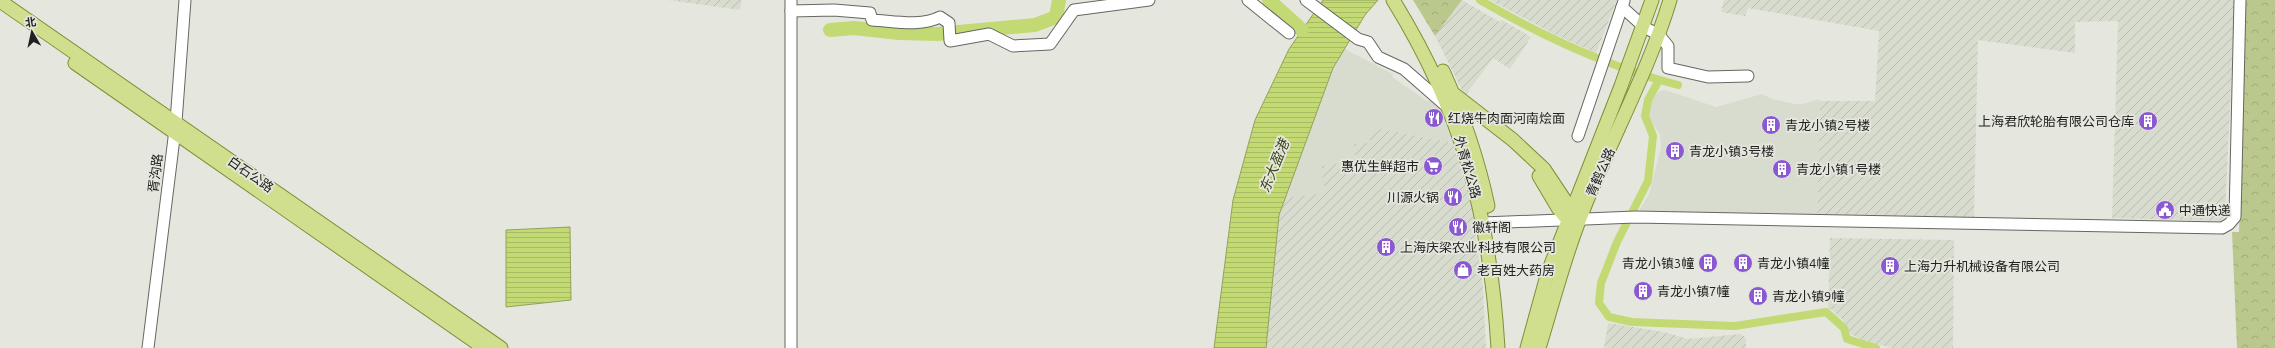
<svg xmlns="http://www.w3.org/2000/svg" width="2275" height="348" font-family="Ubuntu,'Noto Sans SC',sans-serif">
<style>
.built{fill:#d8dcce}
.industrial{fill:url(#industrial-furrows)}
.forest{fill:url(#forest-crowns)}
.water{fill:url(#water-rules);stroke:#92a25a}
.lines{fill:none;stroke-linecap:round;stroke-linejoin:round}
.canal{stroke:#c3d974;stroke-width:8}
.river{stroke:#c3d974;stroke-width:14}
.minor-casing{stroke:#656761;stroke-width:13}
.major-casing{stroke:#7f8f36;stroke-width:15}
.minor{stroke:#fff;stroke-width:11}
.major{stroke:#d0df8e;stroke-width:13}
.labels{text-anchor:middle;stroke-width:3.5;stroke-linejoin:round;paint-order:stroke}
.poi-label{font-size:13px;fill:#21221f;stroke:#e5e7df;text-anchor:start}
.street-label{font-size:13px;fill:#21221f;stroke:#e5e7df}
.water-label{font-size:14px;font-style:italic;fill:#3b441a;stroke:#e5e7df}
</style>
<defs>
<pattern id="industrial-furrows" width="10" height="10" patternUnits="userSpaceOnUse"><rect width="10" height="10" fill="#d8dcce"/><path d="M-1 1l2-2M0 10L10 0M9 11l2-2" fill="none" stroke="#b9bcb0"/></pattern>
<pattern id="forest-crowns" width="20" height="18" patternUnits="userSpaceOnUse"><rect width="20" height="18" fill="#bac88e"/><path d="M2 6a3 3 0 1 1 6 0M12 15a3 3 0 1 1 6 0" fill="none" stroke="#a0ac7a"/></pattern>
<pattern id="water-rules" width="6" height="5" patternUnits="userSpaceOnUse"><rect width="6" height="5" fill="#c3d974"/><path d="M0 2.5h6" fill="none" stroke="#a7ba64"/></pattern>
</defs>
<rect width="100%" height="100%" fill="#e5e7df"/>
<g class="built">
<path d="M1345,49l48,25 -1,3 35,24 6,-1 8,10 12,33 -80,-16 -3,16 -14,18 -31,32 -40,5 48,-130z"/>
<path d="M1665,90l51,17 46,-13 10,5 23,5h8l17,-5 -3,119 -180,-4 12,-20 12,-46 -1,-14 -13,-17 1,-6 5,-14 7,-6z"/>
</g>
<g class="industrial">
<path d="M668,0h74l-2,10z"/>
<path d="M1462,0l38,22 2,-2 29,17 -21,32 -17,-11 -28,38 -30,-60z"/>
<path d="M1490,0h127l-21,53 -44,-20z"/>
<path d="M1724,0h511l-10,216 -6,5 -107,-3 6,-197 -43,1v31l-97,-13 -4,179 -157,-3 3,-115h55l4,-70 -131,-23 -3,8 -24,-4z"/>
<path d="M1373,127l80,16 19,65 11,80 3,60h-220l13,-133 6,-17 40,-5 -4,-27 35,-5 -2,-17 15,-1z"/>
<path d="M1830,238l124,2 -1,108h-61l-30,-8 -11,-6 -5,-5 -3,-9 -12,-11h-3z"/>
<path d="M1608,323l56,9 24,7 52,-5 6,4v10h-142z"/>
</g>
<g class="forest">
<path d="M1413,0h49l-27,36z"/>
<path d="M2246,0h29v348h-38l-5,-116h7z"/>
</g>
<g class="water">
<path d="M1323,0h55l-13,15 -32,53 -54,147 -13,133h-52l19,-148 22,-80 34,-71z"/>
<path d="M570,227l1,73 -65,7v-77z"/>
</g>
<g class="lines">
<g class="canal">
<path d="M1480,0c62,36 129,67 198,85"/>
<path d="M1659,80l-11,20 -3,16 8,20 -5,45 -31,61 -16,41 -2,20 10,14 23,5 103,4 91,-14 18,16 3,11 29,9"/>
</g>
<g class="river">
<path d="M1269,0l33,30"/>
<path d="M830,30l24,-2 45,5 38,1 98,-9 21,-8 3,-17"/>
</g>
<g class="minor-casing">
<g id="minor">
<path d="M791,0v348"/>
<path d="M1248,0l41,33"/>
<path d="M1306,0l52,39 10,3 10,15 26,12 40,35"/>
<path d="M1622,7l22,20 15,8 9,11v22l40,9 40,-1"/>
<path d="M791,11l43,-1 36,3 2,7c21,1 49,7 68,-3l9,6 1,18 39,-7 24,12 37,-2 24,-34 75,-10"/>
<path d="M1578,136l46,-135"/>
<path d="M1483,223l152,-6 587,11 7,-4 6,-7 5,-217"/>
<path d="M148,348l28,-226 9,-122"/>
</g>
</g>
<g class="major-casing">
<g id="major">
<path d="M1393,0c70,113 97,216 105,348"/>
<path d="M0,1l501,347"/>
<path d="M75,63l409,285"/>
<path d="M1443,71c20,44 35,88 45,135"/>
<path d="M1455,95l58,45 31,29 30,45"/>
<path d="M1539,176l19,32 10,12"/>
<path d="M1527,348l21,-76 73,-186 31,-86"/>
<path d="M1539,348c13,-42 24,-86 40,-127 28,-75 68,-145 91,-221"/>
</g>
</g>
<use href="#minor" class="minor"/>
<use href="#major" class="major"/>
</g>
<defs>
<g id="restaurant-disc" transform="scale(1)"><circle r="9.5" fill="#8a59d2" stroke="#e5e7df"/><path d="M-5-6h1v4h1v-4h1v4h1v-4h1v5L-1.5 .5V6h-2V.5L-5-1ZM5-6V6H3V1.5H1.5Q1.5-4 5-6Z" fill="#fff"/></g>
<g id="building-disc" transform="scale(1)"><circle r="9.5" fill="#8a59d2" stroke="#e5e7df"/><path d="M-4-6H4V6H1V3H-1V6H-4ZM-2.5-4.3h1.7v1.8h-1.7ZM.8-4.3h1.7v1.8H.8ZM-2.5-1h1.7V.8h-1.7ZM.8-1h1.7V.8H.8Z" fill="#fff"/></g>
<g id="supermarket-disc" transform="scale(1)"><circle r="9.5" fill="#8a59d2" stroke="#e5e7df"/><path d="M-6-5.5h2.5l.6 2H6L4.5 2H-2.5L-4.4-4H-6ZM-1.5 3.2a1.3 1.3 0 1 0 .1 0ZM3 3.2a1.3 1.3 0 1 0 .1 0Z" fill="#fff"/></g>
<g id="civic-disc" transform="scale(1)"><circle r="9.5" fill="#8a59d2" stroke="#e5e7df"/><path d="M-.6-6.5H3V-4.5H.6V-3L4-1V1h2V6H-6V1h2V-1L-.6-3ZM-1.2 2.5V6h2.4V2.5Z" fill="#fff"/></g>
<g id="shop-disc" transform="scale(1)"><circle r="9.5" fill="#8a59d2" stroke="#e5e7df"/><path d="M-5-2.5h2.3a2.7 3.5 0 0 1 5.4 0H5L5.5 6h-11ZM-1.5-2.5h3a1.5 2.3 0 0 0-3 0Z" fill="#fff"/></g>
</defs>
<g fill-rule="evenodd">
<use href="#restaurant-disc" x="1434" y="118"/>
<use href="#building-disc" x="2148" y="121"/>
<use href="#building-disc" x="1771" y="125"/>
<use href="#building-disc" x="1675" y="151"/>
<use href="#supermarket-disc" x="1433" y="166"/>
<use href="#building-disc" x="1782" y="169"/>
<use href="#restaurant-disc" x="1453" y="197"/>
<use href="#civic-disc" x="2165" y="210"/>
<use href="#restaurant-disc" x="1458" y="227"/>
<use href="#building-disc" x="1386" y="247"/>
<use href="#building-disc" x="1708" y="263"/>
<use href="#building-disc" x="1743" y="263"/>
<use href="#building-disc" x="1890" y="266"/>
<use href="#shop-disc" x="1463" y="270"/>
<use href="#building-disc" x="1643" y="291"/>
<use href="#building-disc" x="1758" y="296"/>
</g>
<g class="labels">
<g class="poi-label">
<text x="1448" y="123">红烧牛肉面河南烩面</text>
<text x="2134" y="126" text-anchor="end">上海君欣轮胎有限公司仓库</text>
<text x="1785" y="130">青龙小镇2号楼</text>
<text x="1689" y="156">青龙小镇3号楼</text>
<text x="1419" y="171" text-anchor="end">惠优生鲜超市</text>
<text x="1796" y="174">青龙小镇1号楼</text>
<text x="1439" y="202" text-anchor="end">川源火锅</text>
<text x="2179" y="215">中通快递</text>
<text x="1472" y="232">徽轩阁</text>
<text x="1400" y="252">上海庆梁农业科技有限公司</text>
<text x="1694" y="268" text-anchor="end">青龙小镇3幢</text>
<text x="1757" y="268">青龙小镇4幢</text>
<text x="1904" y="271">上海力升机械设备有限公司</text>
<text x="1477" y="275">老百姓大药房</text>
<text x="1657" y="296">青龙小镇7幢</text>
<text x="1772" y="301">青龙小镇9幢</text>
</g>
<g class="street-label">
<text transform="translate(1468 167) rotate(74)" y="5">外青松公路</text>
<text transform="translate(1600 172) rotate(-66)" y="5">青鹤公路</text>
<text transform="translate(155 173) rotate(-83)" y="5">胥沟路</text>
<text transform="translate(251 174) rotate(35)" y="5">白石公路</text>
</g>
<g class="water-label">
<text transform="translate(1274 166) rotate(-68)" y="5">东大盈港</text>
</g>
</g>
<g transform="translate(32 32) rotate(351)" stroke="#e5e7df" stroke-width="3" paint-order="stroke">
<path d="M0-3L7 15L0 10L-7 15Z" fill="#21221f"/>
<text y="-6" font-size="11" font-weight="bold" text-anchor="middle" fill="#21221f">北</text>
</g>
</svg>
